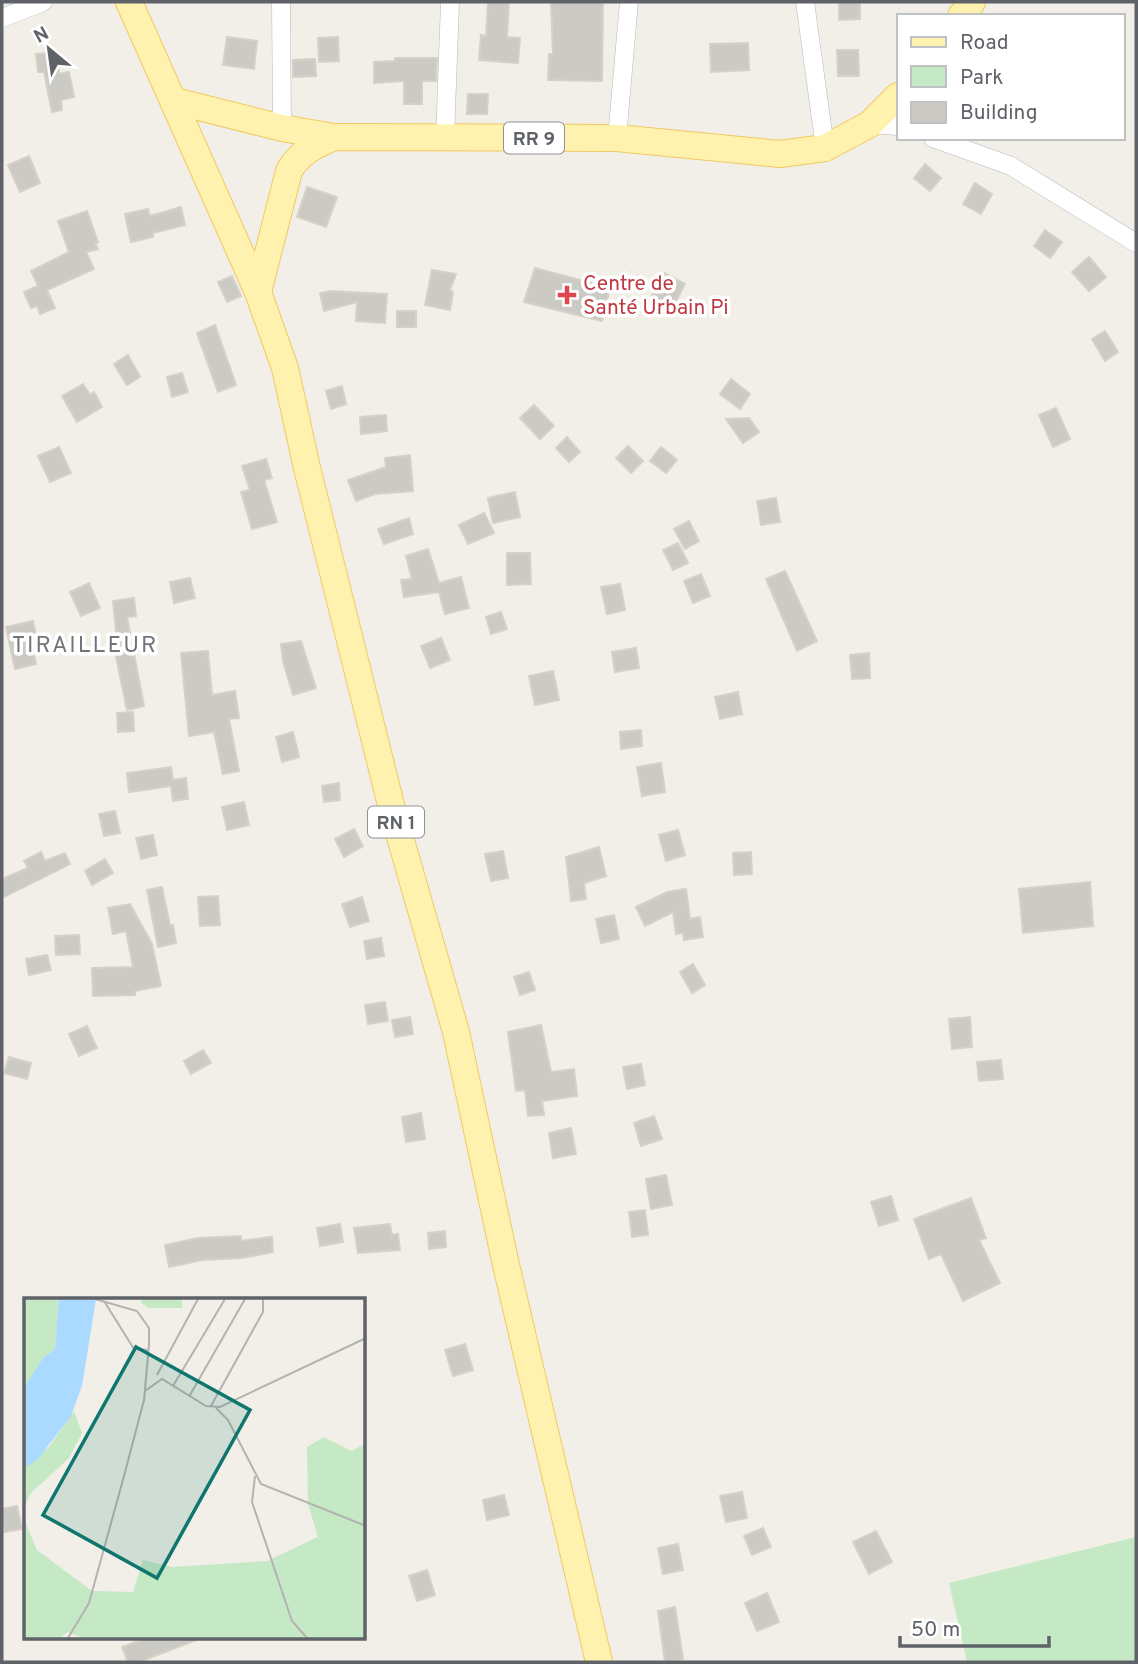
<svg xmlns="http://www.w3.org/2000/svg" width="1138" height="1664" font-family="Overpass,sans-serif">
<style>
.green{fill:#c5e8c5}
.building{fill:#cccac5;stroke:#d6d1c6;stroke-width:2}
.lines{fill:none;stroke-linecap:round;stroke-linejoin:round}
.minor-casing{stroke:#b5b8bc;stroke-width:19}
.primary-casing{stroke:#f2c960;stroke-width:28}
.minor{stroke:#fff;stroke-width:18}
.primary{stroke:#fff2af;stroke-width:26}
.health-dot{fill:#e0444e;stroke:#fff;stroke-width:2.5}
.labels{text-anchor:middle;stroke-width:7;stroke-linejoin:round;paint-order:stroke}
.shield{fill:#fff;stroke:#8f9295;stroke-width:2}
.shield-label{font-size:19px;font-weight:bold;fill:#5f6368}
.health-label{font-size:21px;fill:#be3a42;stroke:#fff;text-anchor:start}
.neighbourhood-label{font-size:23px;letter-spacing:2px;fill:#70757a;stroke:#fff}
.inset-road{fill:none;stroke:#b3b3b1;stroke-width:2}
.view{fill:#0f766e;fill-opacity:0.15;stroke:#0f766e;stroke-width:3.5}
.inset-edge{fill:none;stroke:#5f6368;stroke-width:3.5}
</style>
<rect width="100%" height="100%" fill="#f1efe8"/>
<path class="green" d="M1136,1537v125h-169l-18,-79z"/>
<g class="building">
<path d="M488,2h21l-2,35 13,1 -2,25 -39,-3 2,-25 5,1z"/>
<path d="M551,2h52l-1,79 -54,-1 1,-26h4z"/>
<path d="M839,2h21v17l-21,1z"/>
<path d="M227,37l30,4 -3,28 -31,-4z"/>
<path d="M338,37l1,24 -20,1 -1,-24z"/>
<path d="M748,43l1,27 -38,2 -1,-28z"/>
<path d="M837,50h21l1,26h-21z"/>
<path d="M57,52l2,22 10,-2 5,25 -13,3 1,10 -10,2 -8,-40h-6l-2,-18z"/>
<path d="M395,58h42l-1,23h-14v23h-18v-23l-30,2v-21l21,-1z"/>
<path d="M315,59l1,17 -23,1v-17z"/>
<path d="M468,94h20l-1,20h-20z"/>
<path d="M29,156l11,27 -20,9 -12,-27z"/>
<path d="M925,164l16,14 -11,13 -16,-13z"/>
<path d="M975,183l17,11 -11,20 -18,-10z"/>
<path d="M307,187l30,10 -11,30 -29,-10z"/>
<path d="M181,207l4,18 -32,8v4l-22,5 -6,-28 23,-5 2,7z"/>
<path d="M87,211l11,31 -3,1 3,6 -12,3 8,17 -47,21 8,18 -15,6 -3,-8 -6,2 -7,-16 14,-6 -7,-15 38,-19 -11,-31z"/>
<path d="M1045,230l17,12 -12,16 -16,-12z"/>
<path d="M1089,257l17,20 -17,14 -17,-19z"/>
<path d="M535,268l75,20 -8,33 -78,-19z"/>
<path d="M432,270l24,4 -6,16 3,2 -3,18 -25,-5z"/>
<path d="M664,273l21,11 -17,33 -22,-11z"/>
<path d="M232,276l9,20 -14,6 -9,-20z"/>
<path d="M331,291l56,3 -2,29 -29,-2 1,-19 -33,9 -4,-18z"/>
<rect x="397" y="311" width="19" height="16"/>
<path d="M215,325l21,60 -18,7 -21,-59z"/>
<path d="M1105,331l13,21 -13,9 -13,-22z"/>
<path d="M128,355l12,22 -13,8 -13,-21z"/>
<path d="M182,373l6,19 -16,5 -5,-20z"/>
<path d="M731,379l19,15 -10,15 -20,-15z"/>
<path d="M83,384l7,11 4,-3 8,15 -25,15 -15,-26z"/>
<path d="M342,386l4,18 -15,5 -5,-18z"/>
<path d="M534,405l20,21 -14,13 -20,-21z"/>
<path d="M1056,408l14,31 -17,8 -14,-32z"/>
<path d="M386,415l1,16 -26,3 -1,-17z"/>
<path d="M749,418l10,14 -16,11 -17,-24z"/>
<path d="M567,437l13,15 -11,10 -13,-14z"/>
<path d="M628,446l15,15 -12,12 -15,-15z"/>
<path d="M59,447l12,26 -21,9 -12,-26z"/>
<path d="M661,447l16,13 -11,13 -16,-12z"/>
<path d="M410,455l3,36 -38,3 -19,7 -8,-21 38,-13 -1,-9z"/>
<path d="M266,459l6,19 -8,2 13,42 -25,7 -11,-37 9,-2 -8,-24z"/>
<path d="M515,492l5,25 -27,6 -5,-25z"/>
<path d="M776,498l4,24 -19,3 -4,-24z"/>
<path d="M484,513l10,20 -26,11 -9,-19z"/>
<path d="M409,518l4,16 -29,10 -6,-15z"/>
<path d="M689,521l10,20 -14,8 -11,-20z"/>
<path d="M678,543l10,20 -15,7 -10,-20z"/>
<path d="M428,549l11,34 22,-6 8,31 -24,6 -6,-22 -35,5 -3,-17 11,-1 -6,-23z"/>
<path d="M507,553h23l1,31 -24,1z"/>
<path d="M785,571l32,70 -20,10 -31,-72z"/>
<path d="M701,574l9,22 -17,7 -9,-22z"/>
<path d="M190,578l5,20 -21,5 -4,-21z"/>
<path d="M89,583l11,25 -19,8 -11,-24z"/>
<path d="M620,584l5,26 -18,4 -6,-27z"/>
<path d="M134,598l2,18 -9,1 17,89 -17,4 -14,-68 4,-1 -4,-40z"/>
<path d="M501,612l6,17 -16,5 -5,-17z"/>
<path d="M33,621l6,28 -6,1 3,14 -21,5 -9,-42z"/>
<path d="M441,638l9,22 -20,8 -9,-22z"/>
<path d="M301,641l15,47 -23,7 -10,-34 -2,-17z"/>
<path d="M636,648l3,20 -24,4 -3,-20z"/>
<path d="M208,651l4,44 23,-4 4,27 -10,1 10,52 -16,3 -9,-42 -25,4 -8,-83z"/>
<path d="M869,653l1,25 -18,1 -2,-24z"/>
<path d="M553,671l6,29 -24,5 -6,-29z"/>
<path d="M738,692l4,22 -22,5 -5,-22z"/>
<path d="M133,712l1,19 -16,1 -1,-19z"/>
<path d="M641,730l1,16 -21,3 -1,-17z"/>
<path d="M293,732l6,25 -17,5 -6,-25z"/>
<path d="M661,763l4,29 -23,4 -5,-29z"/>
<path d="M171,767l2,13 13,-2 2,21 -15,2 -2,-15 -42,6 -2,-19z"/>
<path d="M339,783l1,17 -16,2 -2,-16z"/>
<path d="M244,802l5,23 -22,5 -5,-23z"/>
<path d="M115,811l5,22 -16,3 -5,-22z"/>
<path d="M354,829l9,17 -19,11 -9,-18z"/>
<path d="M678,830l7,25 -19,6 -7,-26z"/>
<path d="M153,835l4,20 -16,4 -5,-21z"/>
<path d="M599,847l7,29 -22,7 2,16 -15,2 -5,-44z"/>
<path d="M503,851l5,27 -17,3 -6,-27z"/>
<path d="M41,852l4,9 20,-8 5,11 -68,34v-19l26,-11 -4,-7z"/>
<path d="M751,852l1,22 -18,1 -1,-22z"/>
<path d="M105,859l8,14 -21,12 -7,-14z"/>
<path d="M1090,882l3,44 -70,7 -4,-44z"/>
<path d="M162,887l8,39 3,-1 3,18 -18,4 -11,-57z"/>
<path d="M686,889l4,30 10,-2 3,20 -19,3 -1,-7 -7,1 -3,-22 -28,14 -9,-19 31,-15z"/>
<path d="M218,896l2,29 -20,1 -2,-29z"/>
<path d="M362,897l7,24 -19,6 -8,-23z"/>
<path d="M130,904l22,40 9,42 -26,5v4l-42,1 -1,-28 41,-1 -7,-36 -13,3 -5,-26z"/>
<path d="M614,915l5,24 -18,4 -5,-24z"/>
<path d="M79,935l1,19 -24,1 -1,-19z"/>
<path d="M381,938l3,18 -17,3 -3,-18z"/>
<path d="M47,955l4,15 -22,5 -3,-16z"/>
<path d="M693,964l12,21 -13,8 -12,-21z"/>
<path d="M529,972l6,18 -15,5 -6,-18z"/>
<path d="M385,1002l3,19 -20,3 -3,-19z"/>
<path d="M410,1017l3,17 -18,3 -3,-17z"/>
<path d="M970,1017l2,30 -20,2 -3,-30z"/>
<path d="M541,1025l10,47 23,-3 3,27 -35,5 2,14 -16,1 -3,-26 -9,1 -8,-59z"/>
<path d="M87,1026l10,22 -18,8 -10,-22z"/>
<path d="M203,1050l8,13 -20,11 -7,-13z"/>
<path d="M9,1057l22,6 -4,16 -23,-6z"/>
<path d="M1001,1060l2,19 -24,2 -2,-19z"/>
<path d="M641,1064l4,21 -18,4 -4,-22z"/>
<path d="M421,1113l4,26 -19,3 -4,-25z"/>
<path d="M654,1116l8,23 -21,7 -7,-23z"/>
<path d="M571,1128l5,26 -23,4 -4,-25z"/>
<path d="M666,1175l6,30 -21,4 -5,-30z"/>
<path d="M891,1196l7,24 -19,6 -8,-24z"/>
<path d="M971,1198l15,40 -7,2 21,43 -37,18 -22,-47 -12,5 -15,-40z"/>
<path d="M645,1210l3,25 -16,2 -3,-25z"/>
<path d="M340,1224l3,18 -23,4 -3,-18z"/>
<path d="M390,1224l2,11 6,-1 2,16 -42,3 -4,-25z"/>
<path d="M445,1231l1,16 -17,2 -1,-16z"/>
<path d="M241,1236v5l31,-4 1,15 -31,6 -40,2 -33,7 -4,-22 33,-7z"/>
<path d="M465,1344l8,26 -20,6 -8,-26z"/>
<path d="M742,1492l5,26 -21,4 -6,-26z"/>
<path d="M504,1495l5,20 -22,5 -4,-20z"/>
<path d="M17,1506l5,23 -18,3 -2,-23z"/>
<path d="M763,1528l8,19 -19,8 -8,-19z"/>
<path d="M876,1531l16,31 -23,12 -16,-32z"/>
<path d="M678,1544l5,26 -20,4 -5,-26z"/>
<path d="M427,1570l8,25 -18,6 -8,-25z"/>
<path d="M767,1593l12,29 -22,9 -12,-28z"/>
<path d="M675,1607l8,52 -18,3 -7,-51z"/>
<path d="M147,1638h52v1l-60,23h-11l-6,-15z"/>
</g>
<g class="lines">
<g class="minor-casing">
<g id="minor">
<path d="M281,2l1,126"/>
<path d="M805,2l20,146"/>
<path d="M2,18l41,-16"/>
<path d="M870,124l28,2"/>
<path d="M617,138l12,-136"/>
<path d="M933,138l78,28 125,77"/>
<path d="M445,139l5,-137"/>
</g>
</g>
<g class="primary-casing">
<g id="primary">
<path d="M129,2l129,290 27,76 22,100 85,341 64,223 50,233 93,397"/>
<path d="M961,16l11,-14"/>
<path d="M175,101l107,27 52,9"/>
<path d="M258,292l31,-121c10,-18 26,-26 45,-34l283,1 163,16 45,-6 45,-24 28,-28"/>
</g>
</g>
<use href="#minor" class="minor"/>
<use href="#primary" class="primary"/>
</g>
<path class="health-dot" d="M563.5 284.5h7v7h7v7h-7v7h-7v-7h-7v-7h7z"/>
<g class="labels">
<g class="shield">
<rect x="504" y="122.5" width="60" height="31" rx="5"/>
<rect x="368" y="806.5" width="56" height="31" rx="5"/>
</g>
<g class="shield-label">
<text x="534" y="145">RR 9</text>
<text x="396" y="829">RN 1</text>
</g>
<g class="health-label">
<text x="583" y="290">Centre de<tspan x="583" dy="24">Santé Urbain Pi</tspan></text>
</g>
<g class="neighbourhood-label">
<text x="85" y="652">TIRAILLEUR</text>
</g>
</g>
<g transform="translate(24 1298)">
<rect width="341" height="341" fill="#f1efe8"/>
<path d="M0,1h35l-4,50 -12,9 -19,30zM158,1v9h-33l-8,-5 1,-4zM50,113l8,22 -13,25 -38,35 -7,14v-39l25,-21zM300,139l27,14 14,-7v194h-282l-15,-6 -8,6h-36v-119l13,31 55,41 41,1 10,-32 29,7 95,-6 51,-24 -10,-33 -1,-57z" fill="#c5e8c5"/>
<path d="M35,1h37l-14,87 -11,30 -33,43 -14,9v-80l19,-30 12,-9z" fill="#aadaff"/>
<path class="inset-road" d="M80,3l30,48 15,1M133,77l41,-76M149,88l52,-87M121,93l17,-12 44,27 14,1 146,-69M166,97l55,-96M187,108l52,-94v-13M192,110l12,12 33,64 105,42M231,178l-3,26 40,119 15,17M44,340l21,-35 35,-127 20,-76 5,-55v-17l-12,-17 -42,-12"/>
<path class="view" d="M112,49l114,63 -93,168 -114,-63z"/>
<rect width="341" height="341" class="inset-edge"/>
</g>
<rect width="1138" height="1664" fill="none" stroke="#5f6368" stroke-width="7"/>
<rect x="897" y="14" width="228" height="126" fill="#ffffff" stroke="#bfc1c3" stroke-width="2"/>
<rect x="911" y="37" width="35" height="10" fill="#fff2af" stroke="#bfc1c3" stroke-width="2"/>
<text x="960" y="49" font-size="21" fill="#5f6368">Road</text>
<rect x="911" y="66" width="35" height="21" fill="#c5e8c5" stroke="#bfc1c3" stroke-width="2"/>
<text x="960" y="84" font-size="21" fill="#5f6368">Park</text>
<rect x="911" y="102" width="35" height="21" fill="#cccac5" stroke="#bfc1c3" stroke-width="2"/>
<text x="960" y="119" font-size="21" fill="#5f6368">Building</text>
<g transform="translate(49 49) rotate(331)" stroke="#ffffff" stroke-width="5" paint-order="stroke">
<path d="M0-5L12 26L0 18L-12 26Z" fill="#5f6368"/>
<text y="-10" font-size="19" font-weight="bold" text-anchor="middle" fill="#5f6368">N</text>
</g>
<path d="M900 1636v10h149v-10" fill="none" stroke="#5f6368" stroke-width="3.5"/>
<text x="911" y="1636" font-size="21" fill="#5f6368" stroke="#ffffff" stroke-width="5" paint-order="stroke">50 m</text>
</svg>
